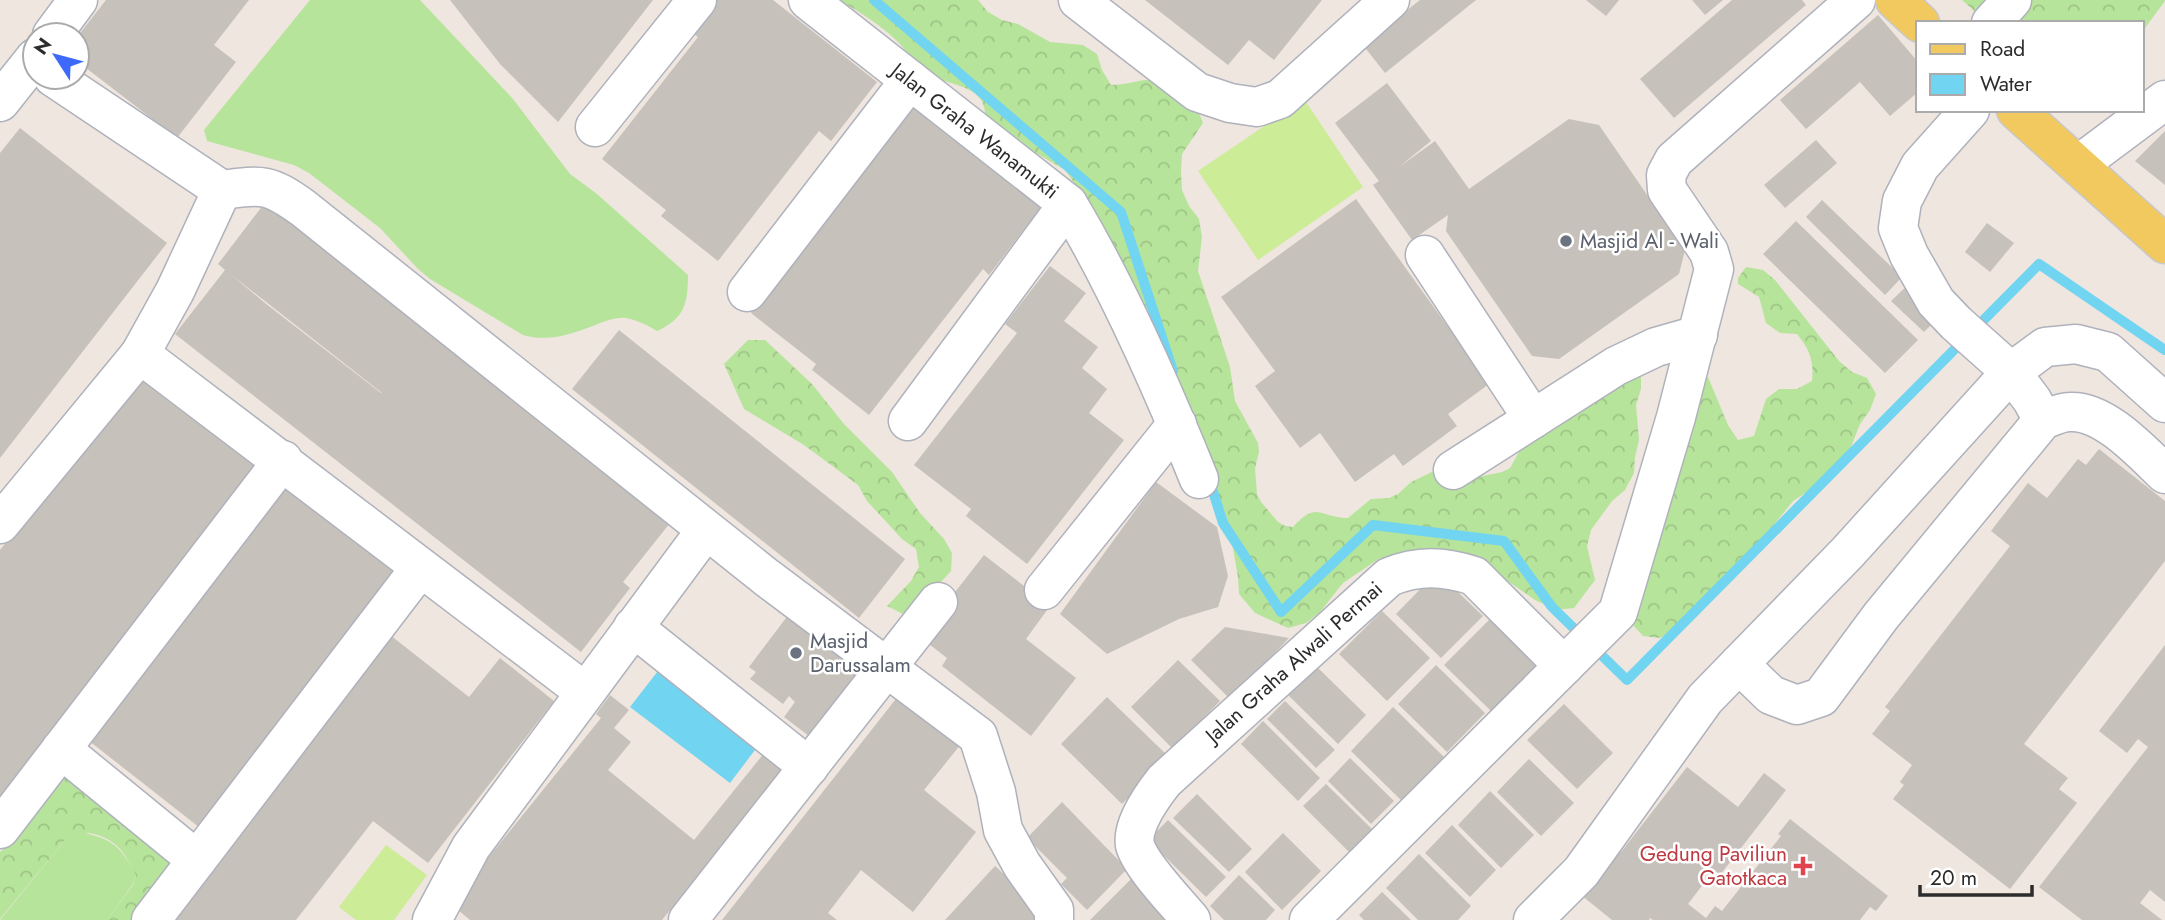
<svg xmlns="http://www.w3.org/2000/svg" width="2165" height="920" font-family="Jost,sans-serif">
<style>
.grass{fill:#b7e49b}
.forest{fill:url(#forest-crowns)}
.pitch{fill:#ccec97}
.water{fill:#71d4f0}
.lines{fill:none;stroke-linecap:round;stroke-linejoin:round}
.stream{stroke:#71d4f0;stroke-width:10}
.building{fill:#c6c1ba;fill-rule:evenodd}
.minor-casing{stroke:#afb2bc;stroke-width:41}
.major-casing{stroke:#c8c8c8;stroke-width:41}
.minor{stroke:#fff;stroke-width:38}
.major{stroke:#f2c95f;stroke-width:38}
.worship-dot{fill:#6b7280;stroke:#fff;stroke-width:2.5}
.health-dot{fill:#e0444e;stroke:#fff;stroke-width:2.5}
.labels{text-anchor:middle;stroke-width:5;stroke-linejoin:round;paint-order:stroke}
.street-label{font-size:21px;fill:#2c2c2c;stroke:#fff}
.worship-label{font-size:21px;fill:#5b616d;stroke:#fff;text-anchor:start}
.health-label{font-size:21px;fill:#be3a42;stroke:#fff;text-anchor:end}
</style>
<defs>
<pattern id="forest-crowns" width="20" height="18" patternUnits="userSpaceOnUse" patternTransform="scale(1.75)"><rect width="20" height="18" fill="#b7e49b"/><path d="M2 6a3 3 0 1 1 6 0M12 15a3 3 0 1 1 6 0" fill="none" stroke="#9ec486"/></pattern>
</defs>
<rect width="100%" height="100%" fill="#eee6df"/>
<g class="grass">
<path d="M310,0h110l93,99 57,75 27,20 91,81c0,29 -4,44 -31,56 -10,-6 -20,-11 -31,-13 -11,-1 -23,4 -33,8 -24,9 -45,16 -70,9l-93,-56 -12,-10 -38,-41 -71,-55 -15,-8 -87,-24 -3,-11z"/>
<path d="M80,832c33,7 40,14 56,43l-3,9 -26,36h-107l65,-80 7,-6z"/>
</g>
<g class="forest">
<path d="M839,0h139l10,12 14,8 16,4 32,18 33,3 14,9 5,16 9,15c14,0 23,-4 35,-5 16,-1 30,8 45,14l12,29 -21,31 -1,18 1,18 7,16 10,13 3,18 -4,34 32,96 5,34 23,42 1,9 -4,16 2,26 4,8 17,20 7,4 8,1c25,-27 26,-9 55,-9l23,-19 18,-1 9,-4 13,-12 23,-11 39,7 29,-6 8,-4 13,-23 118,-73v17l-5,16 3,35 -4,17 -1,16 -9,17 -13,11 -21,29 -4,16 8,34 -21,28 -18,2 -21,-10 -43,-30 -32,-8 -80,-4 -37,25 -23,29 -14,11 -18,5 -33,-15 -16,-19 -1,-17 -6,-34 -25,-53 -40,-136 -3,-26 -10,-15 -25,-12 -29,-82 -35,-49 -41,-24 -39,-32c1,-31 -45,-29 -63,-43 -11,-9 -15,-21 -25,-30 -16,-16 -39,-30 -58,-41z"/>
<path d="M1962,0h203v1l-23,31v-9h-154z"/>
<path d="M1746,267l17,3 12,10 64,81 13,11 15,6 9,16 -6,16 -10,14 -13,33 -11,16 -43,28 -66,83 -37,37 -30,17 -17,-2 -12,-13 60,-245 17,-1 20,48 10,15 16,-4 12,-37 13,-10h18l15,-8c2,-20 -2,-31 -15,-47l-17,-1 -14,-10 -7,-26 -21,-13v-6z"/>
<path d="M748,340h17l47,44 32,40 48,48 28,41 24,26 8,14 -1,18 -33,36 -15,7 -16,-8 24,-25 8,-14 -3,-18 -14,-10 -35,-38 -9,-16 -54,-40 -60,-36 -20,-45z"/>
<path d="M70,760l110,87 -38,73h-35l26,-35 3,-10c-5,-8 -9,-18 -15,-25 -13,-15 -40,-24 -56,-10l-65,79v-67l15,-12z"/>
</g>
<g class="pitch">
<path d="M1304,99l59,88 -105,73 -60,-89z"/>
<path d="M386,845l41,30 -33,45h-38l-17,-13z"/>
</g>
<path class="water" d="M665,662l99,76 -34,45 -100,-76z"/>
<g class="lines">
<g class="stream">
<path d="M874,0l247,212 52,159"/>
<path d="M1209,479l14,44 58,89 92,-87 131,16 48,66 75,73 412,-416 126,86"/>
</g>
</g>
<g class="building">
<path d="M106,0h143l-35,45 22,17 -59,76 -100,-77v-24z"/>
<path d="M450,0h203l-95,122 -58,-58z"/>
<path d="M716,0h57l104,82 -46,59 -12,-10 -101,130 -57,-45 5,-6 -64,-51 96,-122 -7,-5z"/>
<path d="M1145,0h177l-48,60 -25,-20 -21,25z"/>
<path d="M1420,0h56l-91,73 -22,-28z"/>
<path d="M1586,0h33l-13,16z"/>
<path d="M1692,0h31l-18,15z"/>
<path d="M1732,0h70l4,5 -132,113 -34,-39z"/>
<path d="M1878,15l40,47v30l-28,24 -30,-34 -54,47 -26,-29z"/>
<path d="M1387,83l44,58 -32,26 36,-26 34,48 100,-70 30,6 86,125 -6,24 -120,85 -27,-3 -86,-125 2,-16 -36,25 -39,-55 6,-4 -44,-58z"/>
<path d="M913,105l129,101 -53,69 -6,-6 -114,146 -57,-45 4,-6 -65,-51z"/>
<path d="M20,128l147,115 -167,215v-305z"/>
<path d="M2165,131v54l-30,-24z"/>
<path d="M1816,140l21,23 -52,45 -21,-23z"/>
<path d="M1356,199l133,185 -41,30 9,12 -54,40 -9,-12 -39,28 -35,-49 -20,15 -45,-62 20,-15 -54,-74z"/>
<path d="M267,200l407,318 -51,64 7,6 -49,64 -406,-318 50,-64 -7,-6zM229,273l153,120h-1l-116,-90z"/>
<path d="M1822,200l80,77 -17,18 -79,-78z"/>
<path d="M1796,221l122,119 -33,33 -122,-119z"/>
<path d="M1987,223l27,20 -24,29 -25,-20z"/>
<path d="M1050,266l36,27 -22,28 34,26 -16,21 25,21 -18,24 35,27 -97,124 -61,-48 5,-7 -57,-44 103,-132 -12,-9z"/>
<path d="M1909,284l32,31 -17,17 -33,-31z"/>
<path d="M619,330l286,229 -46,59 -287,-229z"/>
<path d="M139,372l126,98 -265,341v-261z"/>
<path d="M2099,449l66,52v60l-141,183 44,34 -9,11 18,14 -67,86 -117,-90 11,-14 -4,-3 12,-17 -40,-31 18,-23 -5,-4 125,-161 -19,-15 37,-48 19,15 31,-39 8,6z"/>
<path d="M277,480l126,98 -199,253 -125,-98z"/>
<path d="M1156,482l61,45 11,49 -10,31 -39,12 -72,35 -47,-40z"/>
<path d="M984,555l66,51 -24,33 50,39 -45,58 -89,-70 5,-8 -27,-21z"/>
<path d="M1437,572l46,44 -42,42 -45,-44z"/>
<path d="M792,610l75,57 -54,72 -29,-22 11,-15 -6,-6 -6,8 -33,-25 6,-7 -7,-5z"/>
<path d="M1382,611l48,47 -43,43 -48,-47z"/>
<path d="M1490,619l47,46 -46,46 -47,-46z"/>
<path d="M1225,627l64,11 -59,61 -39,-39z"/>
<path d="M390,635l79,62 31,-39 54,43 -126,162 -55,-42 -77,99h-128z"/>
<path d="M2165,645v257l-15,-12 -10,13 22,17h-80l-43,-33 109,-140 -10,-8 -11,14 -28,-22z"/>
<path d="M1178,660l42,41 -47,48 -42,-42z"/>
<path d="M1436,665l49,48 -38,39 -49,-48z"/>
<path d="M1316,666l50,49 -28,29 -51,-50z"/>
<path d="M610,695l19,15 -15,18 17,14 -23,28 86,70 71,-88 24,19 -69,89 -6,-4 -52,64h-192l-19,-16 150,-186 -5,-4z"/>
<path d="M899,695l62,49 -37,46 52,42 -63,80 -52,-42 -33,43 9,7h-115z"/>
<path d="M1107,697l62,60 -47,47 -61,-60z"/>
<path d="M1285,701l50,49 -19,18 -49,-49z"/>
<path d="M1564,704l49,49 -36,36 -50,-49z"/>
<path d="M1393,707l51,50 -42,44 -51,-50z"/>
<path d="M1263,721l57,57 -22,23 -57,-57z"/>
<path d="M1350,758l44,43 -23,23 -43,-43z"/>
<path d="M1529,759l45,44 -33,33 -44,-44z"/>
<path d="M1687,767l51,40 26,-34 22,17 -66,85 -6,-5 -26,34 18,14 9,-12 7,5 59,-75 -3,-2 12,-15 98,77 -12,15 -6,-4 -10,13h-207l-3,-2 -1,2h-37l-31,-25 36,-47 4,4z"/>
<path d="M1326,784l49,48 -23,23 -49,-49z"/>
<path d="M1490,791l44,44 -33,33 -43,-43z"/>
<path d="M1197,794l55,55 -23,23 -56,-54z"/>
<path d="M1062,802l65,67 -40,41 -26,-26 6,-6 -40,-40z"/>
<path d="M1168,820l58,57 -20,20 -58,-57z"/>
<path d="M1452,825l44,45 -26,27 -45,-44z"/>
<path d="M1283,833l38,38 -39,39 -37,-38z"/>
<path d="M1419,854l52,52 -13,14h-40l-32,-32z"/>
<path d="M995,866l50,46 -7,8h-93z"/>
<path d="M1135,875l40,45h-85z"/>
<path d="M1239,875l36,35 -9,10h-42l-14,-14z"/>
<path d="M1382,892l29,28h-47l-5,-5z"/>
</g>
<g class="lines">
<g class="minor-casing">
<g id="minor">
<path d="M808,0l260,204c51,85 94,183 131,275"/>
<path d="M1078,0l119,92 33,11 27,4 23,-8 110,-99"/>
<path d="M1991,23l21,-23"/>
<path d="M52,35l26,-35"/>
<path d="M0,102l35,-44"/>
<path d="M1970,110l-50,56 -18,35 -4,27 11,27 27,47 20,21 55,49 21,28 11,20"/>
<path d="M595,127l102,-127"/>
<path d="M2078,165l87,-65"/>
<path d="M222,190c42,-6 47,-6 81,18l463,369 212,159 18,56 7,38 19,35 32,45v10"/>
<path d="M1425,255l108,164"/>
<path d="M747,292l163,-212"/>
<path d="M140,354l445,338"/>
<path d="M908,421l160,-217"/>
<path d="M1453,470l163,-104 40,-19 42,-12"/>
<path d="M0,524l140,-170 35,-63 47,-101 -169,-113"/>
<path d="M1044,590l133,-166"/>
<path d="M633,627l176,140"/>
<path d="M1739,664l109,-112 163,-180 34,-25 31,-3 32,8 57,51"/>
<path d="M61,749l136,111"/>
<path d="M0,829l283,-369"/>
<path d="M151,920l269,-352"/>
<path d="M432,920l39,-73 235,-317"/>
<path d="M688,920l250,-318"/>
<path d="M1191,920c-14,-17 -51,-55 -56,-75 -4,-20 18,-50 29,-64l225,-204c29,-12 55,-11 85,-1l90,90"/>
<path d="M1309,920l309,-308 58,-195 38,-148 -5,-17 -42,-62 -1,-15 8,-15 182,-160"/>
<path d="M1533,920l48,-48 124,-173 34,-35 32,31 26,10 24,-8 60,-81 162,-196c8,-3 18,-8 27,-8 34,-2 72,40 95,62"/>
</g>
</g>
<g class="major-casing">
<g id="major">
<path d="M1895,0l25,23"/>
<path d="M2016,110l149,134"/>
</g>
</g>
<use href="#minor" class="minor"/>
<use href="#major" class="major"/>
</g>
<g class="worship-dot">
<circle cx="1566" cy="241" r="7"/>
<circle cx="796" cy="653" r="7"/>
</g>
<path class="health-dot" d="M1799.5 855.5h7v7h7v7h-7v7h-7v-7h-7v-7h7z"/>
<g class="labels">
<g class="street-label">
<text transform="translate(975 131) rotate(38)" y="7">Jalan Graha Wanamukti</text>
<text transform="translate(1294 662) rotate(-42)" y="7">Jalan Graha Alwali Permai</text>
</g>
<g class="worship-label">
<text x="1580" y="248">Masjid Al - Wali</text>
<text x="810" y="648">Masjid<tspan x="810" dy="24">Darussalam</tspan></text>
</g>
<g class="health-label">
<text x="1787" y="861">Gedung Paviliun<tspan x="1787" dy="24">Gatotkaca</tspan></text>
</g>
</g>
<rect x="1916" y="21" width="228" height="91" fill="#ffffff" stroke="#ababab" stroke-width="2"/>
<rect x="1930" y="44" width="35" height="10" fill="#f2c95f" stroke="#ababab" stroke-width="2"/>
<text x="1980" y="56" font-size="21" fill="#2c2c2c">Road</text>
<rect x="1930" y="74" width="35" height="21" fill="#71d4f0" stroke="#ababab" stroke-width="2"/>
<text x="1980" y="91" font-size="21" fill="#2c2c2c">Water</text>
<g transform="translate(56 56) rotate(306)"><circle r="33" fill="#ffffff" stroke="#ababab" stroke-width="2"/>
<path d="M0-5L12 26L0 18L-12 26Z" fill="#3e6afb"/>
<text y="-10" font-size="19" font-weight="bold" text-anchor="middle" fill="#2c2c2c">N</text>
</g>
<path d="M1920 885v10h112v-10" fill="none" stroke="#2c2c2c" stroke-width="3.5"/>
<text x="1930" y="885" font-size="21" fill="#2c2c2c" stroke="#ffffff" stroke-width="5" paint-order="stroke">20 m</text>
</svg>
